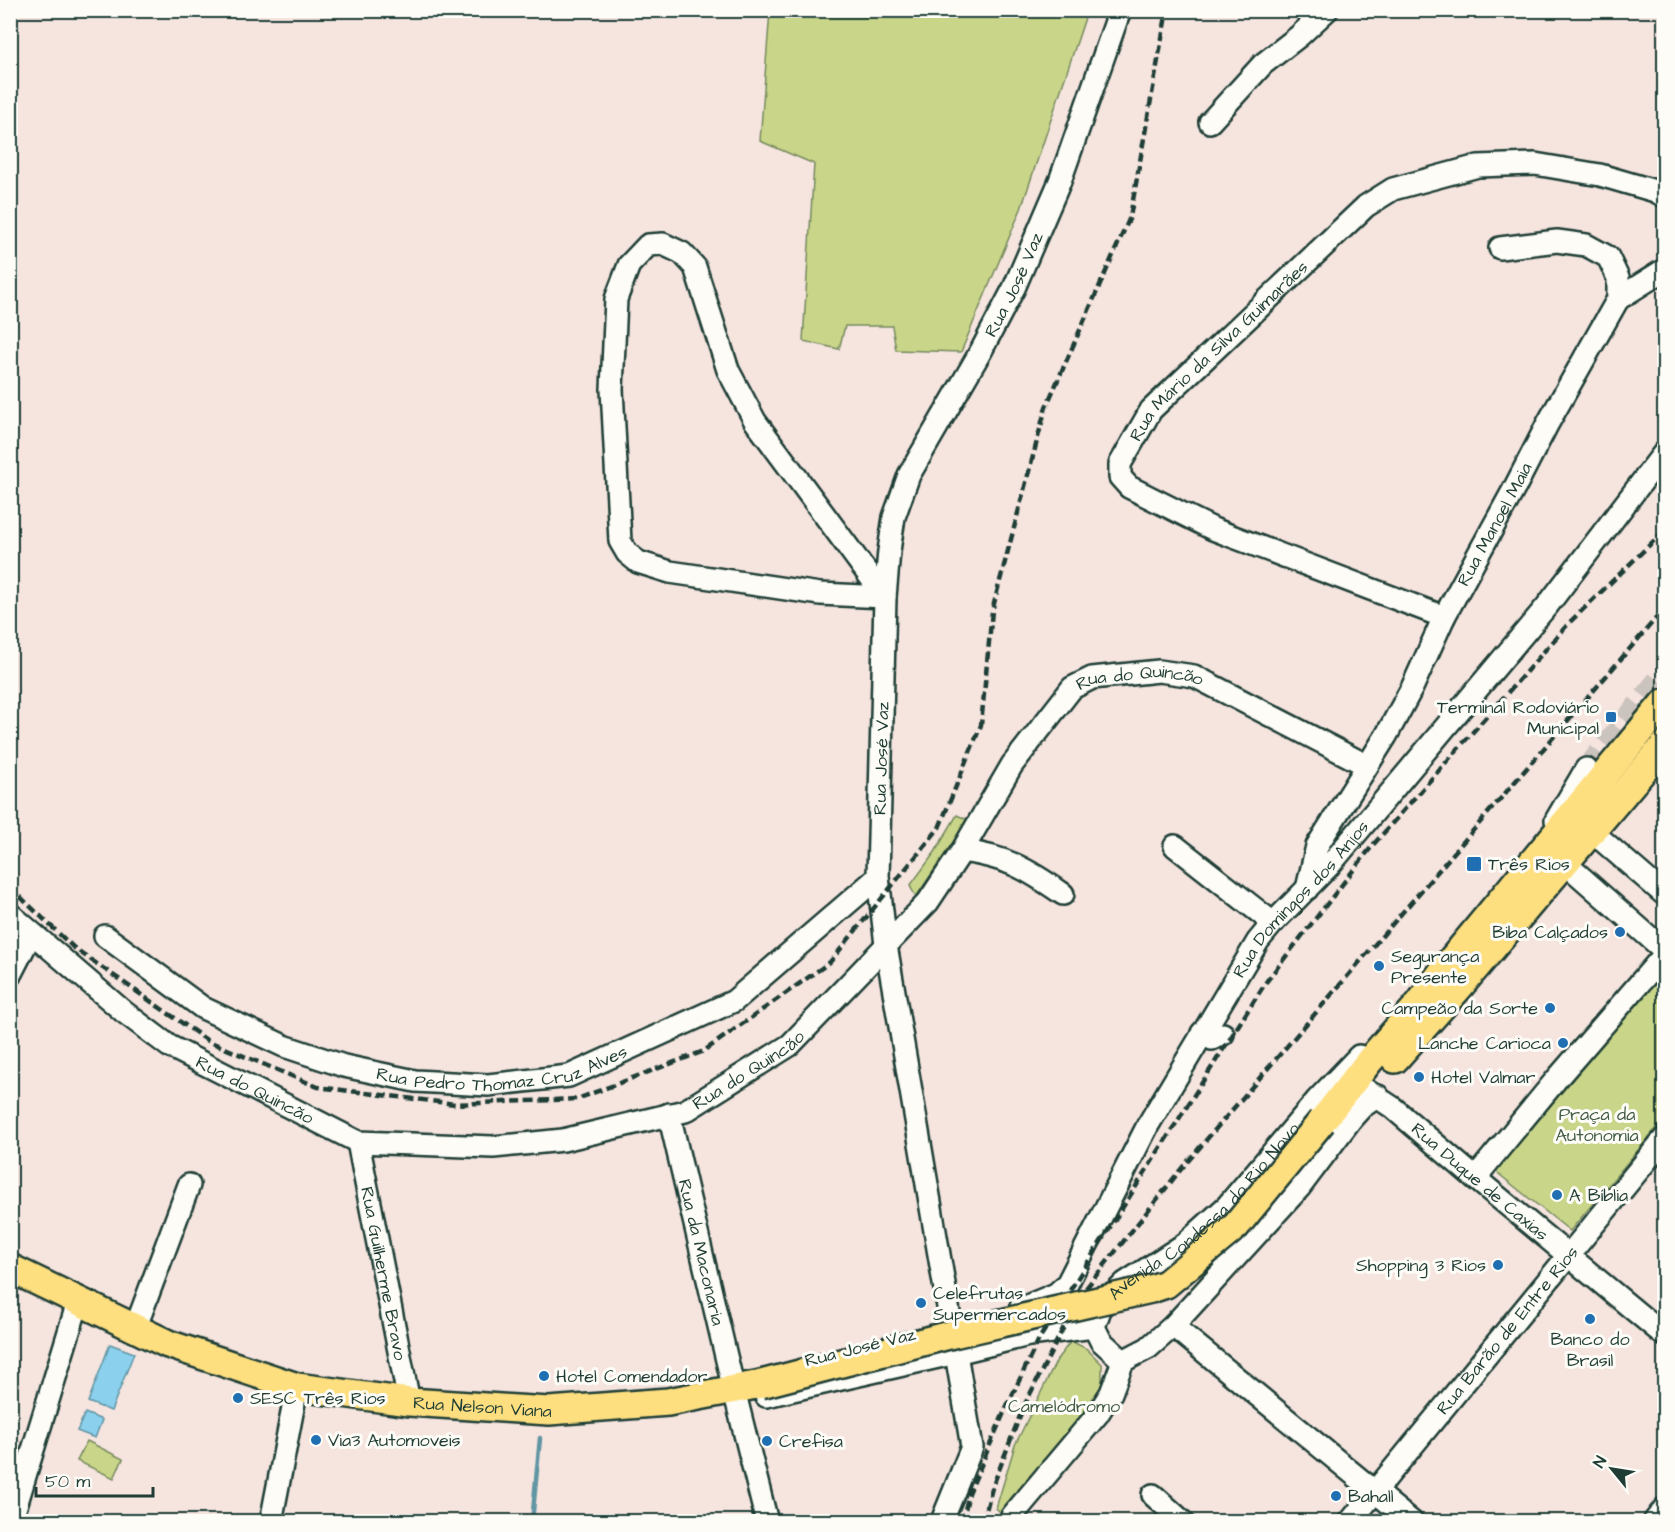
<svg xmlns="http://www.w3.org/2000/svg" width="1675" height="1532" font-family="'Architects Daughter',sans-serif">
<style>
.green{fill:#c9d588;stroke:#74895e;stroke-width:1.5}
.water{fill:#8bd0ed;stroke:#6095a3;stroke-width:1.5}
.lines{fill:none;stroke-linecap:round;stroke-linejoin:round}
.stream{stroke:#6095a3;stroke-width:4.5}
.minor-tunnel{stroke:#cbc3bd;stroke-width:21;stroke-dasharray:21 10;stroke-linecap:butt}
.minor-casing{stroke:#1f3d34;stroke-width:26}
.major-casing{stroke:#1f3d34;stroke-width:32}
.minor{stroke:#fdfcf7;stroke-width:21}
.major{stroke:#fedf80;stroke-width:27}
.rail{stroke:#1f3d34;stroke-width:4.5;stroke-dasharray:9 4.5;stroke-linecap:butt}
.major-bridge-casing{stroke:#1f3d34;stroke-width:32;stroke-linecap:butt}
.major-bridge{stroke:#fedf80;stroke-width:27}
.poi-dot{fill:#1f6fb2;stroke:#fdfcf7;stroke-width:2}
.labels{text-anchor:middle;stroke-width:6;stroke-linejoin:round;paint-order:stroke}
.street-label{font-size:18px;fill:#1f3d34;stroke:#fdfcf7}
.poi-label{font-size:18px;fill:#1f3d34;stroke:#fdfcf7;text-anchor:start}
.park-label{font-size:18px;fill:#415b45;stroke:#fdfcf7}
</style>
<rect width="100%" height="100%" fill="#f6e4df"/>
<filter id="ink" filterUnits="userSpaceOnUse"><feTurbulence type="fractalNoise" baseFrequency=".0167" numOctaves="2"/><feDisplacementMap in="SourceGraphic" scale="12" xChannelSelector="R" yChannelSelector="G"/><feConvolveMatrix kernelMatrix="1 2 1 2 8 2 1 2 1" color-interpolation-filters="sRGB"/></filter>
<g filter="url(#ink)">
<g class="green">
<path d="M1023,11l63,4 -65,194 -60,143 -65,-2 -4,-24h-47l-6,23 -36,-8 11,-177 -54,-23 10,-130z"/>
<path d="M957,815l11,5 -52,77 -6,-11 25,-34z"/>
<path d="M1664,971v148l-94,112 -75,-60z"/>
<path d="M1071,1341l16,8 15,15v27l-15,30 -82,96 -9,-9 19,-63 43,-87z"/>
<path d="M87,1441l36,18 -9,19 -37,-17z"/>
</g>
<g class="water">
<path d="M110,1344l24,9 -23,58 -23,-9z"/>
<path d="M85,1413l17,7 -7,18 -18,-7z"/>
</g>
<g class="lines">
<path class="stream" d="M532,1522l8,-84"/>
<path class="minor-tunnel" d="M1586,769l78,-97"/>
<g class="minor-casing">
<g id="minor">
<path d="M1210,122l53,-58 36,-28 28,-26"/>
<path d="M663,244l19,9 13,14 33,103 27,51 130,176 -65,-3 -150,-22 -32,-10 -11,-9 -7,-12 -8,-152 4,-90 13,-34 19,-20z"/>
<path d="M1618,299l46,-29"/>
<path id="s1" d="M1444,617l-231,-88 -84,-42 -9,-10v-13l31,-54 215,-204 27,-17 85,-23 57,-2 65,11 55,16 9,5"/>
<path d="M1556,820l30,-51"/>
<path d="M1581,822l83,72"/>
<path d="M1175,846l98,77"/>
<path d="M962,851c45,6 65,18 101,43"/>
<path d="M1551,864l14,-1 99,87"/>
<path id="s2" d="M1307,889l10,-43 69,-110 26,-48 32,-71 70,-128 34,-66 70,-124v-21l-10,-21 -22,-12 -29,-4 -57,7"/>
<path id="s3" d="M10,914l114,98 45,34 189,96 135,5 70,-7 122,-29 105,-66 138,-143 34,-51 50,-86 60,-77 20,-10 67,-7 35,5 172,89"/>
<path id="s4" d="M105,936l98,72 81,38 60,20 71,15 73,4 81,-9 165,-75 144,-124"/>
<path d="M10,975l21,-41"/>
<path d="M1202,1033l10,6 11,-5"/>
<path id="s5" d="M1363,1088l29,19 83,71 189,157"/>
<path id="s6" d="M669,1114l65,276 33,132"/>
<path id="s7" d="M358,1142l51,260"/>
<path d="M1475,1178l80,-97 109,-126"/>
<path id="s8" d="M1020,1309l36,-15 11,-10 81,-159 110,-184 15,-18 56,-57 218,-260 117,-153"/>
<path d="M1173,1326l239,196"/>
<path d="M135,1329l54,-144"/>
<path id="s9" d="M1123,1361l-22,-20 -7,-14 7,-20 24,-24 60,-39 42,-38 90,-106 42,-44"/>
<path d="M1123,1361l25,-13 25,-22 127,-139 52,-69 10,-11 16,-11"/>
<path d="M766,1396l190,-43 73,-18 65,-8 -7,-13"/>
<path d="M1153,1495l30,27"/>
<path id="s10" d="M944,1516l28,-69 -86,-502 -8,-68 7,-280 4,-46 5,-34 15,-42 72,-124 33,-63 46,-107 60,-171"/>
<path d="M11,1522l67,-220"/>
<path d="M271,1522l26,-135"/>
<path d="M1010,1522l2,-6 85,-101 14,-22 12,-32"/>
<path id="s11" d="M1350,1522l314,-383"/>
<path d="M1654,1522l10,-13"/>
</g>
</g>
<g class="major-casing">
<g id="major">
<path d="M1395,1059l65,-73 204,-240"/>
<path d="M1322,1121l48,-61 50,-57 25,-35 219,-265"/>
<path id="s12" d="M10,1268l158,76 129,43 112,15 140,9 119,-9 93,-18"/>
</g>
</g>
<use href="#minor" class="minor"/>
<use href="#major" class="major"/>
<g class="rail">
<path d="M10,887l64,61 134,93 110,46 137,17 122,-5 127,-48 126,-89 109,-134 42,-103 11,-114 54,-204 84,-190 37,-207"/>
<path d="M962,1522l7,-29 37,-85 33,-69 227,-357 107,-137 197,-223 94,-91"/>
<path d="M983,1522l9,-34 31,-80 56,-111 103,-129 482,-559"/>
</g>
<g class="major-bridge-casing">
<path id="major-bridge" d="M761,1384l192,-50 198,-45 15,-5 70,-58 86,-105"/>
</g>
<use href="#major-bridge" class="major-bridge"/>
</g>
</g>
<g class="poi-dot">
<rect x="1605" y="711" width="12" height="12" rx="3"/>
<rect x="1466" y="856" width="16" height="16" rx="3"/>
<circle cx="1620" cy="932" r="6"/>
<circle cx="1379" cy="966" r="6"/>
<circle cx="1550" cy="1008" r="6"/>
<circle cx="1563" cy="1043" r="6"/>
<circle cx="1419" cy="1077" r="6"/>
<circle cx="1557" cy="1195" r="6"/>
<circle cx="1498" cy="1265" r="6"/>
<circle cx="921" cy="1303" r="6"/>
<circle cx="1590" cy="1319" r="6"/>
<circle cx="544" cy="1376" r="6"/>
<circle cx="238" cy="1398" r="6"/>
<circle cx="316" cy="1440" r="6"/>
<circle cx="767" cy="1441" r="6"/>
<circle cx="1336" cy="1496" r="6"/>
</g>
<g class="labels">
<g class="street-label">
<text dy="6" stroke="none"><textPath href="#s10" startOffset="1275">Rua José Vaz</textPath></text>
<text dy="6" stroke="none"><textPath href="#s1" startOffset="519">Rua Mário da Silva Guimarães</textPath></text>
<text dy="6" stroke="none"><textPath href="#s2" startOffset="412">Rua Manoel Maia</textPath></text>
<text dy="6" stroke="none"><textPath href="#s3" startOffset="1401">Rua do Quincão</textPath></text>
<text dy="6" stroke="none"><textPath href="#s10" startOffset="771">Rua José Vaz</textPath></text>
<text dy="6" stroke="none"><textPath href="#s8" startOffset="506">Rua Domingos dos Anjos</textPath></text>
<text dy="6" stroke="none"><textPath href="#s4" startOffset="436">Rua Pedro Thomaz Cruz Alves</textPath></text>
<text dy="6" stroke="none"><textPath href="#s3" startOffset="825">Rua do Quincão</textPath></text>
<text dy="6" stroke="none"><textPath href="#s3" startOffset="303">Rua do Quincão</textPath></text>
<text dy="6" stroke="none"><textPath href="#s5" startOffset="150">Rua Duque de Caxias</textPath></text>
<text dy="6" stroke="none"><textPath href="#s9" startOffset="208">Avenida Condessa do Rio Novo</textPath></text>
<text dy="6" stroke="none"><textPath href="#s6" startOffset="142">Rua da Maconaria</textPath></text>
<text dy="6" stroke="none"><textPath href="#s7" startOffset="134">Rua Guilherme Bravo</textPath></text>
<text dy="6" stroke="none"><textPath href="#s11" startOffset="248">Rua Barão de Entre Rios</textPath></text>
<text transform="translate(860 1347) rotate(-14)" y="6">Rua José Vaz</text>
<text dy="6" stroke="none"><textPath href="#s12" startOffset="498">Rua Nelson Viana</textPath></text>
</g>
<g class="poi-label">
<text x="1599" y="713" text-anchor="end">Terminal Rodoviário<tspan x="1599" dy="21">Municipal</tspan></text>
<text x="1488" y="870">Três Rios</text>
<text x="1608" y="938" text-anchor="end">Biba Calçados</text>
<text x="1391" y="962">Segurança<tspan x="1391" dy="21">Presente</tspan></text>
<text x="1538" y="1014" text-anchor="end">Campeão da Sorte</text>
<text x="1551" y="1049" text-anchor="end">Lanche Carioca</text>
<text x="1431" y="1083">Hotel Valmar</text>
<text x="1569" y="1201">A Bíblia</text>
<text x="1486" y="1271" text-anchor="end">Shopping 3 Rios</text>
<text x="933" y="1299">Celefrutas<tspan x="933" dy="21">Supermercados</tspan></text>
<text x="1590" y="1345" text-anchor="middle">Banco do<tspan x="1590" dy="21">Brasil</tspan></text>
<text x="556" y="1382">Hotel Comendador</text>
<text x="250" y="1404">SESC Três Rios</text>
<text x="328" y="1446">Via3 Automoveis</text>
<text x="779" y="1447">Crefisa</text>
<text x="1348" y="1502">Bahall</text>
</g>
<g class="park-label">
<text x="1597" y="1120">Praça da<tspan x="1597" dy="21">Autonomia</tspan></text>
<text x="1064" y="1412">Camelódromo</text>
</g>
</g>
<rect width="1675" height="1532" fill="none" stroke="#fdfcf7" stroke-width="36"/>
<rect x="18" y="18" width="1639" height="1496" fill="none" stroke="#1f3d34" stroke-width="2" filter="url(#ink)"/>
<g transform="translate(1612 1469) rotate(300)" stroke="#fdfcf7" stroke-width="4.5" paint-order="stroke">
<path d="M0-4.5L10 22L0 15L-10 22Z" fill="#1f3d34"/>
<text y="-9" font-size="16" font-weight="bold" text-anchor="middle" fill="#1f3d34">N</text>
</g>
<path d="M36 1487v9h117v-9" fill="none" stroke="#1f3d34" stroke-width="3"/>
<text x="45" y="1487" font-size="18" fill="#1f3d34" stroke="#fdfcf7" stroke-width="4.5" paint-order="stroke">50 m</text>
</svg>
